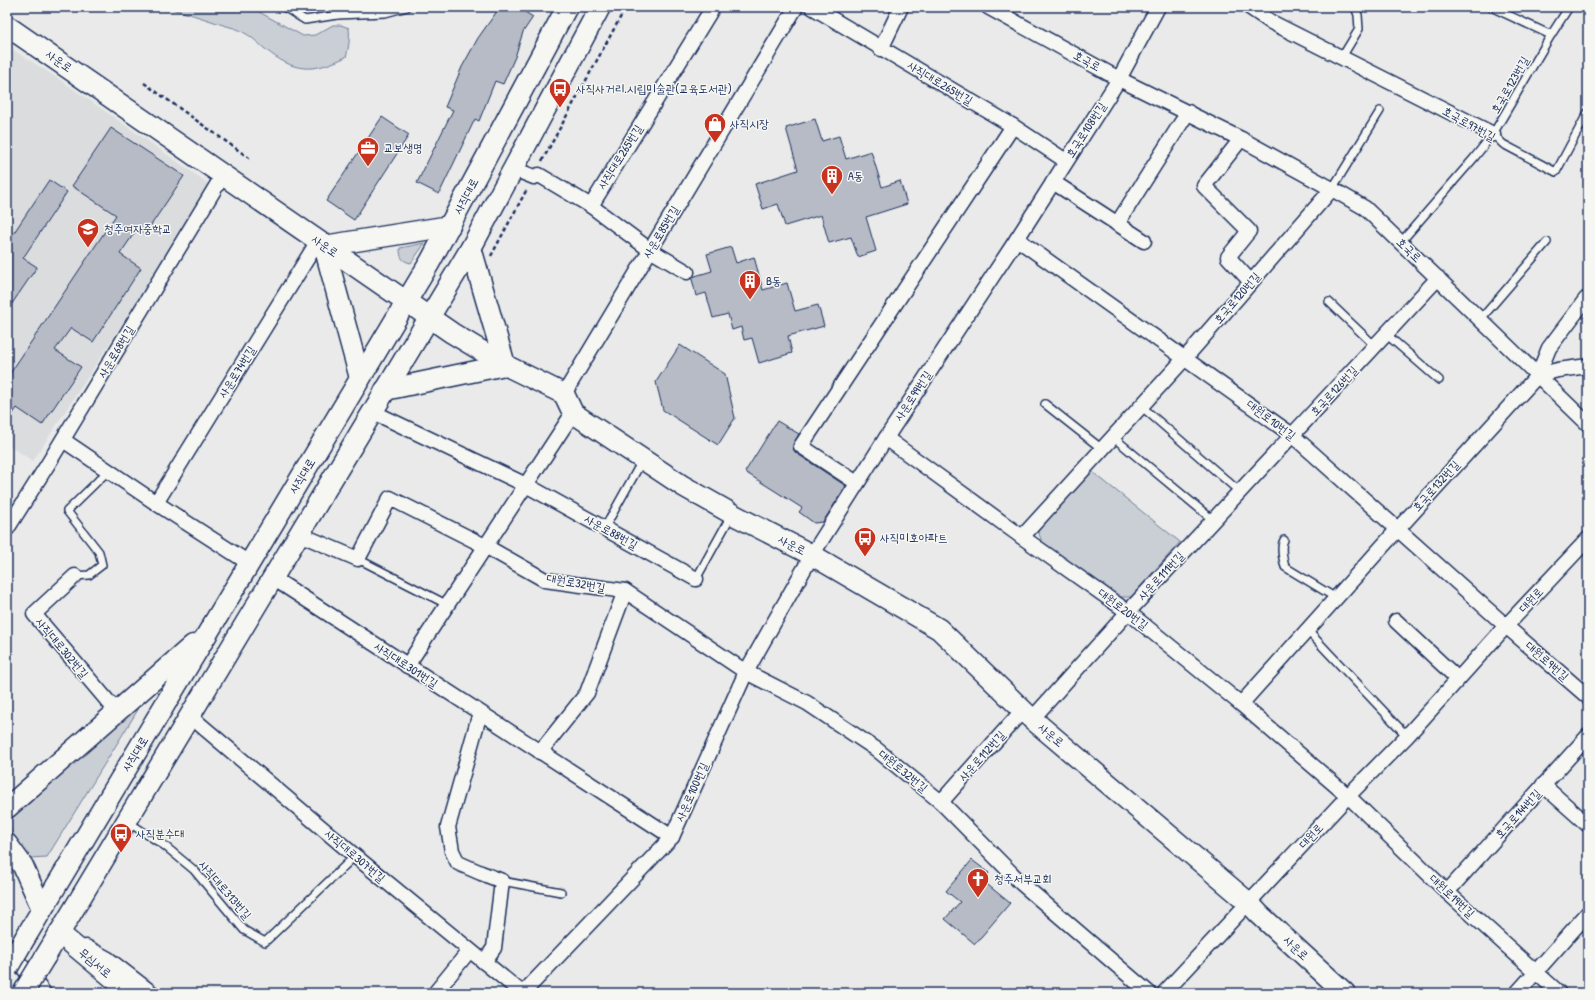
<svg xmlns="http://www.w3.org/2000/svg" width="1595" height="1000" font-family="'Patrick Hand','Poor Story',sans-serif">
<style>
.built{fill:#dadcde}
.green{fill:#caced5;stroke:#727e9a}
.building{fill:#b6bbc6;stroke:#1b2f5e}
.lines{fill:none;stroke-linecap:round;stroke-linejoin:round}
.lane-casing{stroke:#1b2f5e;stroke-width:10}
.street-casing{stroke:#1b2f5e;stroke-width:17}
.secondary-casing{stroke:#1b2f5e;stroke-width:23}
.path{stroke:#1b2f5e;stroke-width:2.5;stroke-dasharray:4 3;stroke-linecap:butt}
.lane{stroke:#f6f6f2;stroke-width:7}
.street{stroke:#f6f6f2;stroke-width:14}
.secondary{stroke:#f6f6f2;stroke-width:20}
.secondary-bridge-casing{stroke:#1b2f5e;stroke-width:23;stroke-linecap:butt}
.secondary-bridge{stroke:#f6f6f2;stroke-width:20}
.labels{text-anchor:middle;stroke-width:3;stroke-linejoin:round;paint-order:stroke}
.street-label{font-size:12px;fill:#1b2f5e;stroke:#f6f6f2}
.poi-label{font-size:12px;fill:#1b2f5e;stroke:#f6f6f2;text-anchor:start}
</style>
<rect width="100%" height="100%" fill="#e9eae9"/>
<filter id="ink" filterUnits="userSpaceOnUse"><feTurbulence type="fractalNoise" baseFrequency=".025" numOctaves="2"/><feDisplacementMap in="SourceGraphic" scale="8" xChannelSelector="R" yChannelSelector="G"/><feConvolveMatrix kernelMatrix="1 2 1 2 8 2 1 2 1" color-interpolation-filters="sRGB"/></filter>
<g filter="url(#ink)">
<path class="built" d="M7,46l52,33 150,105 -81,131 -95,146 -26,-17z"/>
<g class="green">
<path d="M164,7h86l53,29 12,-1 18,-10h8l8,3c1,10 0,19 -3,29 -34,16 -51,16 -81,-8 -7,-6 -14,-13 -22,-17 -6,-4 -14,-5 -20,-7 -20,-7 -39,-13 -59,-18z"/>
<path d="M425,243l-14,20c-9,-2 -11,-5 -11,-15z"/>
<path d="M1089,469l91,73 -49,55h-13l-75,-53 -6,-15z"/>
<path d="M152,687l-105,170 -17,1 -23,-33v-3l101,-101z"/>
</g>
<g class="building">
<path d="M500,7h17l16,10 -10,15 -8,25 -12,27 -8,-3 -16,40 -4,-2 -36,75 -22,-11 36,-73 -8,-3 17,-40 16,-29z"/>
<path d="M382,117l27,18 -55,85 -28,-19z"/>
<path d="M815,119l7,22 17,-5 7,23 25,-8 11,36 18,-6 7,23 -41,13 10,34 -18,6 -7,-20 -22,6 -8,-28 -36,11 -7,-22 -15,5 -8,-25 43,-14 -12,-42z"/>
<path d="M111,128l73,48 -39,58 -8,-5 -17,25 21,14 -48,74 -22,-14 -16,22 26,17 -39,58 -25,-17 -10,14v-44l109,-163 -44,-29z"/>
<path d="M49,180l18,12 -44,66 14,9 -30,44v-68z"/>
<path d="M731,247l5,16 18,-6 9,33 24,-7 8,28 23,-6 6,21 -36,10 4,17 -33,10 -7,-25 -8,2 -3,-13 -9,3 -4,-16 -15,4 -7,-25 -10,3 -4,-17 3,-3 17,-5 -5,-17z"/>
<path d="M680,345l45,29 10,44 -17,27 -55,-35 -7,-28z"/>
<path d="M777,421l22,13 -6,11v4l3,4 50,33 -23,36 -9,1 -15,-11 3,-4 -57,-36z"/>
<path d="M972,860l17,13 -6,8 27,22 -35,41 -30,-25 15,-17 -14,-11z"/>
</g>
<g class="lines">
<g class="lane-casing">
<g id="lane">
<path d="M284,7l21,13 32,-5"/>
<path d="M343,7l-6,8 48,-2 22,-6"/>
<path d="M1491,7l60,28"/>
<path d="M1342,57l17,-28 -1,-14 -3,-8"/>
<path d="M1493,134l10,10 53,28 32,-60"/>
<path d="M1332,189l48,-78"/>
<path d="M1401,242l73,-84 19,-24 58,-99 18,-28"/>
<path d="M1329,302l46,44"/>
<path d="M1480,320l67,-78"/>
<path d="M1386,334l53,46"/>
<path d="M1045,404l57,45"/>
<path d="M1141,406l99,86"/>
<path d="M1113,437l100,83"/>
<path d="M604,529l38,-68"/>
<path d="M1284,540c-4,7 -1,19 1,27l51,31"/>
<path d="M358,559l90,46"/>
<path d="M75,576l14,-1 13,-10 -3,-13 -32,-41 41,-40"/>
<path d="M696,579l36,-65"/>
<path d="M1307,630l100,106"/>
<path d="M128,822l37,24 29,24 50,60 21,12 90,-86"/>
<path d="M502,881l59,11"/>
</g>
</g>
<g class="street-casing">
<g id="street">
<path d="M812,7l201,119 53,35"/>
<path d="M988,7l131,72 122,60 91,50 33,19 223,216"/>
<path d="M1249,7l22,15 222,112"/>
<path d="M881,49l20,-42"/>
<path d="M1241,139l-37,47 45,45 -21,26 23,25"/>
<path d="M514,169l20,8 5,-2 52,31 59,44 37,22"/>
<path d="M1053,182l91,59"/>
<path d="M591,206l122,-199"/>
<path d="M1117,224l71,-112"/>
<path d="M1017,239l275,196 214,191 82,71"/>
<path d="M1538,375l20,-5 30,-4"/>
<path d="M564,394l232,-387"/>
<path d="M373,412l153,73 170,94"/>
<path d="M886,438l136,99 106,75 113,92 107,92 99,96 112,101"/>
<path d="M63,440l93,63 93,60"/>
<path d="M857,483l-56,-37 212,-320"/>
<path d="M156,503l162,-262"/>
<path d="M7,529l41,-65 175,-289"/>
<path d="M299,534l59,25 32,-61 97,49 58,33 80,11 121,81 61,31 69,46 65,53 80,81 128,110"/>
<path d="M1022,537l164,-180 146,-168"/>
<path d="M75,576l-41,38 83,98"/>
<path d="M273,578l399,259"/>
<path d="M1396,621l62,58"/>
<path d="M407,666l166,-253"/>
<path d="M1241,704l157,-175 140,-154 11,-27 37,-49"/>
<path d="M480,713l-32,114 4,24 6,12 23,10 21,8 -8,67 -10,14"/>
<path d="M190,716l165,140 167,137"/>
<path d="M1032,719l96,-107 310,-334"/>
<path d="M540,752l47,-59 38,-102"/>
<path d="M1543,785l45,40"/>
<path d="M941,802l82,-92"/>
<path d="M1447,892l141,-156"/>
<path d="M86,947l22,12 44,34"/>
<path d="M7,948l37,45"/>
<path d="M435,993l34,-42"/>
<path d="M523,993l149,-156 74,-165 66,-117 74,-117 131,-199 102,-160 39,-72"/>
<path d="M1164,993l184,-197 59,-60 99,-110 82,-87"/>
<path d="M1517,993l71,-80"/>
</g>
</g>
<g class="secondary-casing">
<g id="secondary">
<path d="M7,26l445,307 53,32 59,29 9,19 110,73 53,30 76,39 127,74 93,90 217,184 10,11 86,79"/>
<path d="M324,246l36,132"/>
<path d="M324,246l126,-20"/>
<path d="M471,248l34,117"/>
<path d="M385,390l120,-25"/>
<path d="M7,808l186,-163"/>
<path d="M7,844l16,22 19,43"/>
<path d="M59,933l72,60"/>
<path d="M25,938l405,-676 137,-255"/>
<path d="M45,957l426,-709 129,-241"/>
</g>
</g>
<g class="path">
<path d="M144,83l108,77"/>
<path d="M542,161l84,-154"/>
<path d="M491,256l36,-67"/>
</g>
<use href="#lane" class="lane"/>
<use href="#street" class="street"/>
<use href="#secondary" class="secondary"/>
<g class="secondary-bridge-casing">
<g id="secondary-bridge">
<path d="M7,969l18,-31"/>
<path d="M23,993l22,-36"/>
</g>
</g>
<use href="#secondary-bridge" class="secondary-bridge"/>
</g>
</g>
<defs>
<g id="bus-pin" transform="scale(1.15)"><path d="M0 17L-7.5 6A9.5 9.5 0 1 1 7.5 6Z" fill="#c8321e" stroke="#f6f6f2"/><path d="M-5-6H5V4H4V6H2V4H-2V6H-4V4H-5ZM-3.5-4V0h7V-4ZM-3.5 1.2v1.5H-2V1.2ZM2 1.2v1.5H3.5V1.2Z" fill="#fff"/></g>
<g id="shop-pin" transform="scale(1.15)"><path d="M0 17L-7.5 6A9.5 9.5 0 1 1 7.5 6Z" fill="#c8321e" stroke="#f6f6f2"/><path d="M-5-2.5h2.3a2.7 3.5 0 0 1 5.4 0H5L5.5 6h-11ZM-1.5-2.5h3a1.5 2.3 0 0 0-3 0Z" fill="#fff"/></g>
<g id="office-pin" transform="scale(1.15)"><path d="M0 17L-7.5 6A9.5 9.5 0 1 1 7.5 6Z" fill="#c8321e" stroke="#f6f6f2"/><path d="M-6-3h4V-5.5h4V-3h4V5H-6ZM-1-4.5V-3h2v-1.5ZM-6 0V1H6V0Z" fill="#fff"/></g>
<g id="building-pin" transform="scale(1.15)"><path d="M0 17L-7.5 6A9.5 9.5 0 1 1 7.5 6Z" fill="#c8321e" stroke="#f6f6f2"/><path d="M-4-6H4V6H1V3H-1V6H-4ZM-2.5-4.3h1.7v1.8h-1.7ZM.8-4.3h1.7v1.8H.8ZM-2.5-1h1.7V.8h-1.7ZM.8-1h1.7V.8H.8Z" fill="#fff"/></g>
<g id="school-pin" transform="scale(1.15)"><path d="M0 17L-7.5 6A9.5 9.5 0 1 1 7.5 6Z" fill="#c8321e" stroke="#f6f6f2"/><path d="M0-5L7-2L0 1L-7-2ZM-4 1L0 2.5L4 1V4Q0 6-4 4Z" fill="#fff"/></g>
<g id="church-pin" transform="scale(1.15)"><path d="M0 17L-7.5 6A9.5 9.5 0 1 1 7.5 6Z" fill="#c8321e" stroke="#f6f6f2"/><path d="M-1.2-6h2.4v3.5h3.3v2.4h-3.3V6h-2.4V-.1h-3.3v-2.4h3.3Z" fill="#fff"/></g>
</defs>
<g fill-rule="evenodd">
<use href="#bus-pin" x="560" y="89"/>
<use href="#shop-pin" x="715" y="124"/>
<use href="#office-pin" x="368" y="148"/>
<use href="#building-pin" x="832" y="176"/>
<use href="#school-pin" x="88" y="229"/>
<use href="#building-pin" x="750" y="281"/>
<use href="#bus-pin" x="865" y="538"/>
<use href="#bus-pin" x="121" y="834"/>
<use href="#church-pin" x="978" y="879"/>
</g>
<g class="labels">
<g class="street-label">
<text transform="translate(59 61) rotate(35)" y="4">사운로</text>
<text transform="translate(1087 61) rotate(29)" y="4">호국로</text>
<text transform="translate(940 83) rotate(31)" y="4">사직대로265번길</text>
<text transform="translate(1510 85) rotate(-60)" y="4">호국로123번길</text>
<text transform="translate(1469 124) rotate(29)" y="4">호국로97번길</text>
<text transform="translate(1086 130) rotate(-57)" y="4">호국로108번길</text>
<text transform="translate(620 157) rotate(-58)" y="4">사직대로265번길</text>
<text transform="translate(466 196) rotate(-62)" y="4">사직대로</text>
<text transform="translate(661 232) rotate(-59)" y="4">사운로85번길</text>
<text transform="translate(325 246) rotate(35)" y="4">사운로</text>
<text transform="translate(1409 250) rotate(44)" y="4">호국로</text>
<text transform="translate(1237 298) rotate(-49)" y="4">호국로120번길</text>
<text transform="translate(116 352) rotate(-59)" y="4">사운로68번길</text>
<text transform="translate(237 372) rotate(-58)" y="4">사운로74번길</text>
<text transform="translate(1334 391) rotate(-47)" y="4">호국로126번길</text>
<text transform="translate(913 396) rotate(-57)" y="4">사운로99번길</text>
<text transform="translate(1271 420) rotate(37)" y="4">대원로10번길</text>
<text transform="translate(302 476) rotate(-59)" y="4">사직대로</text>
<text transform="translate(1436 486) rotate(-48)" y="4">호국로132번길</text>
<text transform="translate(611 532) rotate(29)" y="4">사운로88번길</text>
<text transform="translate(792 545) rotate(27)" y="4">사운로</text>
<text transform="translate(1161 576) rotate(-47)" y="4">사운로111번길</text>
<text transform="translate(576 583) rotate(10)" y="4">대원로32번길</text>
<text transform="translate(1531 600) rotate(-47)" y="4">대원로</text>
<text transform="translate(1123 609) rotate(37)" y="4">대원로20번길</text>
<text transform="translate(62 648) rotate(50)" y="4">사직대로302번길</text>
<text transform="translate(1547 661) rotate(41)" y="4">대원로9번길</text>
<text transform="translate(406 665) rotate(33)" y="4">사직대로301번길</text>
<text transform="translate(1051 735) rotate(40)" y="4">사운로</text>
<text transform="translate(135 754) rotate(-59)" y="4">사직대로</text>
<text transform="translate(982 756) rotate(-48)" y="4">사운로112번길</text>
<text transform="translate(903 771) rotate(39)" y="4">대원로32번길</text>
<text transform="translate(692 792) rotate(-66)" y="4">사운로100번길</text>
<text transform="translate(1518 814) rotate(-48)" y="4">호국로144번길</text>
<text transform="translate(1311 836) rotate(-47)" y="4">대원로</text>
<text transform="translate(355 856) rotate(40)" y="4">사직대로307번길</text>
<text transform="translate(225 890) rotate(49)" y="4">사직대로313번길</text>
<text transform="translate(1452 896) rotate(43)" y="4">대원로19번길</text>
<text transform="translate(1296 948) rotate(43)" y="4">사운로</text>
<text transform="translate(95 963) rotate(40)" y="4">무심서로</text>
</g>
<g class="poi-label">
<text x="576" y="93">사직사거리.시립미술관(교육도서관)</text>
<text x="730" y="128">사직시장</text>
<text x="384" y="152">교보생명</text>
<text x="848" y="180">A동</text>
<text x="104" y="233">청주여자중학교</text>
<text x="766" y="285">B동</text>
<text x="880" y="542">사직미호아파트</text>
<text x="136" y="838">사직분수대</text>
<text x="994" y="883">청주서부교회</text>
</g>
</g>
<rect width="1595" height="1000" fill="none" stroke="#f6f6f2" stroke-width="24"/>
<rect x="12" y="12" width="1571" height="976" fill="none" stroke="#1b2f5e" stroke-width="1.5" filter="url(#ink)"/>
</svg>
